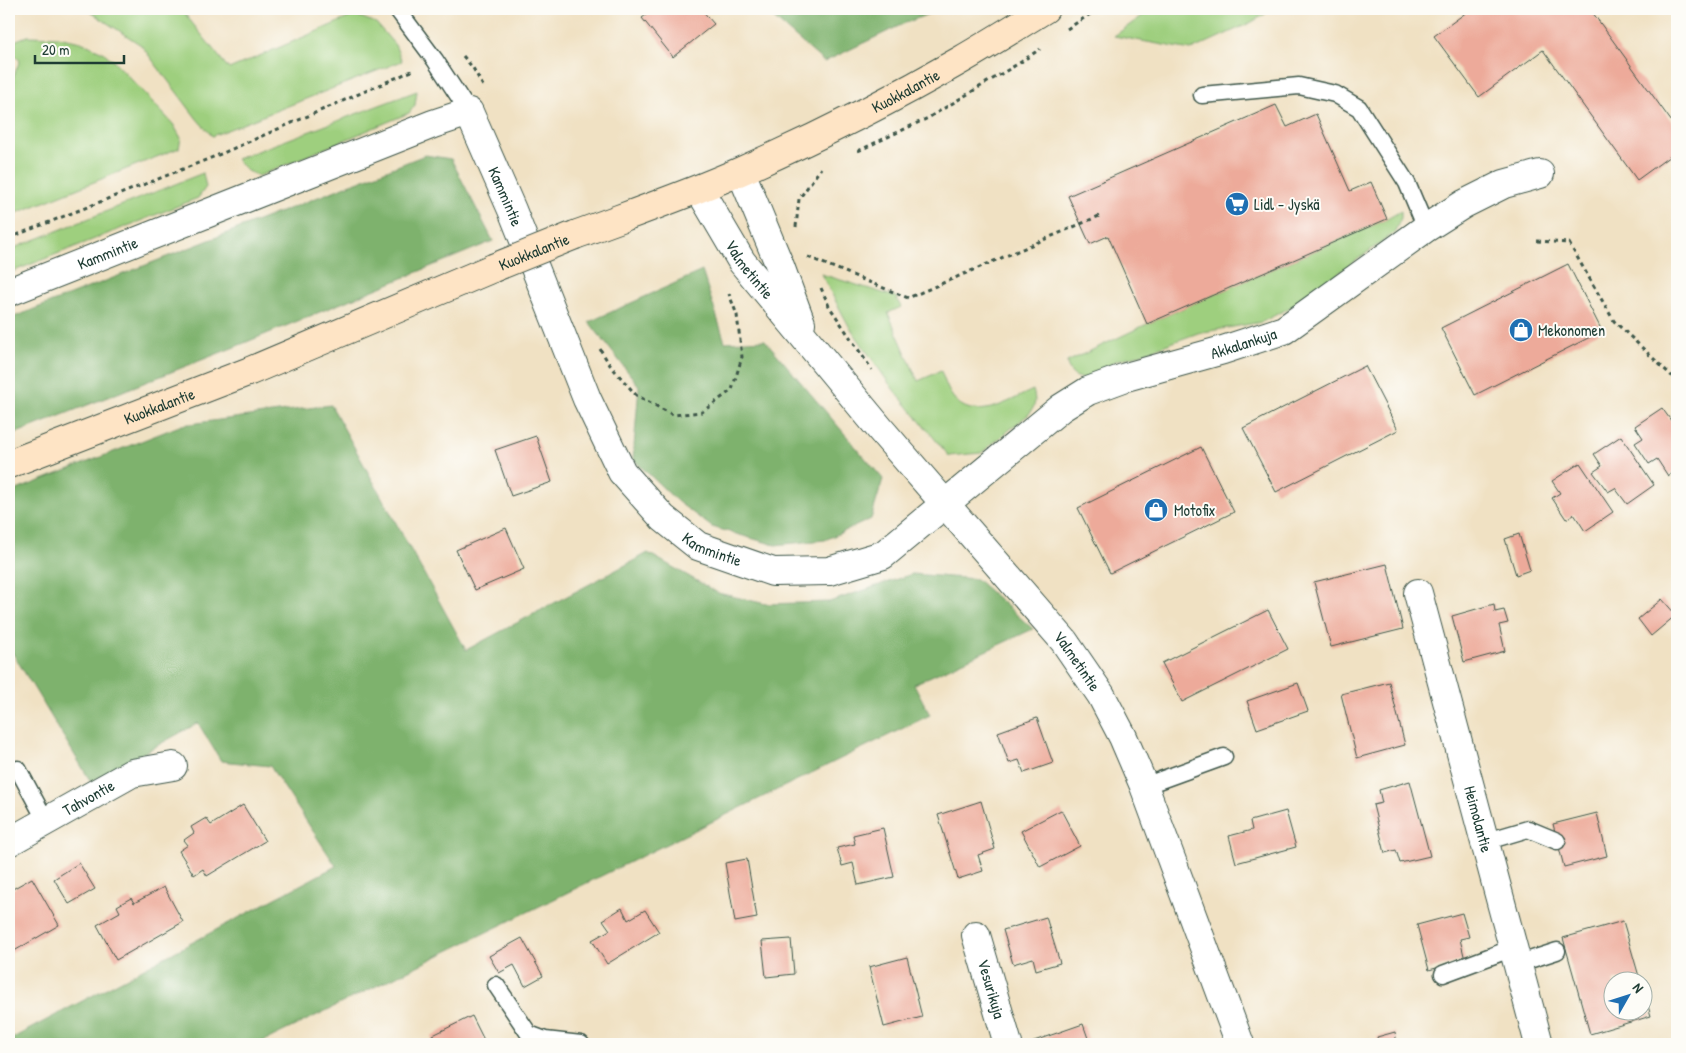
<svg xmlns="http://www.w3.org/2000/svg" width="1686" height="1053" font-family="'Patrick Hand',sans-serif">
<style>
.green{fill:#9ecf7e;stroke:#5e8659}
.forest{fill:#7eb26d;stroke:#4e7850}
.building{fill:#edaa9a}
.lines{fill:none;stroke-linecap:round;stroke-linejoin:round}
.lane-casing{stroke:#3e5649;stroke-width:19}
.street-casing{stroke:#3e5649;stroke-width:30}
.secondary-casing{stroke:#3e5649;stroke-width:30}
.path{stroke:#3e5649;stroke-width:3;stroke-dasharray:4 4;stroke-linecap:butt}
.lane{stroke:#fff;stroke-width:16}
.street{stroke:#fff;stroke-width:28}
.secondary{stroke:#fee4c5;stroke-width:28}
.secondary-bridge-casing{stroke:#3e5649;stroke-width:30;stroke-linecap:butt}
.secondary-bridge{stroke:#fee4c5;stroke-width:28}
.labels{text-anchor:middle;stroke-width:4;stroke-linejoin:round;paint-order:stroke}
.street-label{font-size:16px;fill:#1f3d34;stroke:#fdfcf7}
.poi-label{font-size:16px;fill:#1f3d34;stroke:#fdfcf7;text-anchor:start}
</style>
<rect width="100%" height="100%" fill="#fdfcf7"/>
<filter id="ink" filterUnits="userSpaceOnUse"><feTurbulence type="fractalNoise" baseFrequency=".02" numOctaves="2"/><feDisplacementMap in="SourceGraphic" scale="10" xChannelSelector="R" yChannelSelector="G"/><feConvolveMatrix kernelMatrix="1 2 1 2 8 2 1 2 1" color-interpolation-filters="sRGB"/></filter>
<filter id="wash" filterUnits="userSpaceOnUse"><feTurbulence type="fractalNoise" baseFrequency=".0096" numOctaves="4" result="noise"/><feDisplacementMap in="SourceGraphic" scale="20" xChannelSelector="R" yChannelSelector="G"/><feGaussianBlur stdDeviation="1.12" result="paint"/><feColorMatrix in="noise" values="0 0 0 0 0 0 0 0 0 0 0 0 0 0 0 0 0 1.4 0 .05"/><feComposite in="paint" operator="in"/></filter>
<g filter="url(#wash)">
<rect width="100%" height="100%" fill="#f0e1c3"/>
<g class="green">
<path d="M86,9h95l48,60 126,-54 21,8 19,22 7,16 -190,75 -15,-17 -56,-74z"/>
<path d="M1152,9h121l-21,13 -61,28 -77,-14z"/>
<path d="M28,36l30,1 23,5 22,10 13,11 57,61 8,14 -2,10 -170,68v-128l11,-28 -11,-8c0,-11 10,-13 19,-16z"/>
<path d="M417,91l-2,14 -6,8 -150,63 -12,-5 -11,-12z"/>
<path d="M203,173l3,14 -8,11 -189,75v-23z"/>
<path d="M1401,211v7l-7,15 -99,72 -33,17 -64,11 -63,23 -18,4 -28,18c-12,2 -21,-4 -22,-16l80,-38 240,-105z"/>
<path d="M821,274l75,23 5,10 -13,6 30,68 23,-10c3,8 6,18 11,25 21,29 56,5 81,-6 3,11 3,15 -4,24l-48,39 -32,3 -56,-67 -44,-63z"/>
</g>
<g class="forest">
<path d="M767,9h174l-38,15 -79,38 -56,-49z"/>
<path d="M425,155l26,4 42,82 -261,107 -223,88v-117z"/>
<path d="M702,271l23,71 40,-2 118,139 -12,40 -46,21 -50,5 -63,-18 -34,-25 -45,-43 6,-73 -50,-64z"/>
<path d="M331,405l135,245 182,-97 70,40 48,11 63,-2 83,-28 64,5 57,50 -119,55 16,31 -672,329h-249v-4l327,-174 -66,-100 -49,-5 -23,-38 -107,59 -82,-135v-154l173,-68z"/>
</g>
<g id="blocks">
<g class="building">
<path d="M654,9h47l13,15 -41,33 -31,-39z"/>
<path d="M1471,9h119l87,120v22l-40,29 -94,-130 -64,47 -45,-61z"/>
<path d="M1276,105l11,22 29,-13 34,77 21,-9 16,37 -240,105 -39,-88 -18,8 -22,-48z"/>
<path d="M1568,264l34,67 -127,64 -34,-67z"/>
<path d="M1365,366l33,64 -122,62 -33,-64z"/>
<path d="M1662,408l15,21v40l-9,7 -11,-17 -8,5 -14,-21 8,-5 -8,-12z"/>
<path d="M536,436l16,46 -41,14 -16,-46z"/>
<path d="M1621,436l33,49 -27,19 -12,-16 -7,4 -15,-20 9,-6 -8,-12z"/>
<path d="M1201,447l33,65 -124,61 -32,-65z"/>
<path d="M1580,463l33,49 -28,19 -11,-17 -8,5 -14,-21 8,-5 -8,-12z"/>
<path d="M506,528l18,41 -49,21 -19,-40z"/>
<path d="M1519,534l11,36 -14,5 -11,-36z"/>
<path d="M1387,564l16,65 -72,18 -17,-65z"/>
<path d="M1662,599l14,16 -25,21 -13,-17z"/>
<path d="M1494,604l1,8 9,-2 4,13 -9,2 6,26 -41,11 -12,-46z"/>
<path d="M1268,610l20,39 -106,53 -20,-39z"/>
<path d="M1389,682l16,63 -48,13 -16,-64z"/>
<path d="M1298,683l10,28 -51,18 -10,-28z"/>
<path d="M1037,718l16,45 -29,10 -5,-13 -10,3 -11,-31z"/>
<path d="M1410,781l20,75 -30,7 -4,-13 -11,3 -12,-48 9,-2 -3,-13z"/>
<path d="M981,801l14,48 -17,6 5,16 -25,8 -20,-64z"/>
<path d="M243,805l22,36 -58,35 -4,-7 -9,6 -15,-24 9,-6 -4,-5 10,-7 -3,-6 15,-9 5,7z"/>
<path d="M1061,810l19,36 -40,21 -19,-36z"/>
<path d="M1286,811l10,36 -60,16 -7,-27 23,-6 -2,-9z"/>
<path d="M1597,813l10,43 -43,11 -11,-43z"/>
<path d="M883,828l11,49 -36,8 -5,-22 -11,3 -5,-18 18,-4 -2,-9z"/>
<path d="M747,859l10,59 -22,4 -10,-59z"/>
<path d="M79,863l16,26 -26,15 -15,-25z"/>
<path d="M32,878l27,47 -50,29v-63z"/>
<path d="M164,887l19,35 -67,38 -19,-35 23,-13 -3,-6 14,-8 3,5z"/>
<path d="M622,908l6,12 17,-10 14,22 -52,32 -15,-24 18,-10 -7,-10z"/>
<path d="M1462,913l7,24 -9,2 5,21 -36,10 -12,-45z"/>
<path d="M1046,917l14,46 -24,7 -3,-12 -20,6 -10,-34z"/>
<path d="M1623,921l17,59h-26v30h30v-17l7,23 -61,18 -27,-96z"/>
<path d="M522,938l21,38 -18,10 -11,-21 -15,8 -10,-17z"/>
<path d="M791,939l3,35 -28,3 -4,-36z"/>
<path d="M907,957l15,60 -38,10 -15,-60z"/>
<path d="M472,1016l14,28h-52l-3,-8z"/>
<path d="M1083,1024l7,20h-55l-1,-3z"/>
<path d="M1395,1032l2,12h-18l-2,-7z"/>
</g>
</g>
</g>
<g filter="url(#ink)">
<use href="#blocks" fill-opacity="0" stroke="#3e5649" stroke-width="1"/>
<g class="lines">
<g class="lane-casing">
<g id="lane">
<path d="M397,9l38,51 34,52"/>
<path d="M1202,95l97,-9 36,8 24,14 48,75 19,45"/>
<path d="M18,769l28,52"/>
<path d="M1144,786l80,-29"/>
<path d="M1484,842l44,-13 29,12"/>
<path d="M1517,964l40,-13"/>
<path d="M1443,974l70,-26"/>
<path d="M496,985l33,49 16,6 36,4"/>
</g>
</g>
<g class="street-casing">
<g id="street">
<path d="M741,172l39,94 21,57"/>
<path id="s1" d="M699,189l43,73 139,168 183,211 37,54 22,42 21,49 96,258"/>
<path id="s2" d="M9,292l424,-168 36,-12 43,98 75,189 35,73 41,46 35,28 75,26 56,-1 54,-16 178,-147 27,-17 38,-14 97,-27 61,-20 142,-102 38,-24 40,-20 36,-10"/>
<path id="s3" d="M1418,593l121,451"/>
<path id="s4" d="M9,842l123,-69 41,-7"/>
<path id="s5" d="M976,935l32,109"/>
</g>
</g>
<g class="secondary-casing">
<g id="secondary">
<path id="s6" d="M575,235c56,-21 112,-40 166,-64 75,-33 149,-70 220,-111 28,-16 56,-34 84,-51"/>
<path id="s7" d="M9,464l241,-93 243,-103"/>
</g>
</g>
<g class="path">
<path d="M1067,29l31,-20"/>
<path d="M463,56l10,12 10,18"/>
<path d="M858,151l70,-33 93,-56 19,-13"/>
<path d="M796,227l3,-28 22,-31"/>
<path d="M9,238l207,-82 198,-86"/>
<path d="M1537,241l32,2 45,78 63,60"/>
<path d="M808,257l100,41 191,-82"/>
<path d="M821,288l8,18 43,64"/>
<path d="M600,349l10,16 26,30 37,20 29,-3 30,-22 10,-33 -5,-42 -8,-21"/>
</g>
<use href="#lane" class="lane"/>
<use href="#street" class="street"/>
<use href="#secondary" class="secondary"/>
<g class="secondary-bridge-casing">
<g id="secondary-bridge">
<path id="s8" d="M493,268l82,-33"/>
</g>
</g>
<use href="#secondary-bridge" class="secondary-bridge"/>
</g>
</g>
<defs>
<g id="supermarket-disc" transform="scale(1.25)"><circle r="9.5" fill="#1f6fb2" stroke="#fdfcf7"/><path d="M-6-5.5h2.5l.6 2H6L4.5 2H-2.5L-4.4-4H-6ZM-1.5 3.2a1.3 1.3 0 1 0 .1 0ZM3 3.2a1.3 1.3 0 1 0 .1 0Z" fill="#fff"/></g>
<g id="shop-disc" transform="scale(1.25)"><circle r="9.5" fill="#1f6fb2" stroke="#fdfcf7"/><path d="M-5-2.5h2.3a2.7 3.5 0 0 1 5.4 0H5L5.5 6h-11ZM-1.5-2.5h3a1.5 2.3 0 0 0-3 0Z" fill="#fff"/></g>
</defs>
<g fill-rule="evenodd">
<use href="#supermarket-disc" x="1237" y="204"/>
<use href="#shop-disc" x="1521" y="330"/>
<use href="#shop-disc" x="1156" y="510"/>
</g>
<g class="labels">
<g class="street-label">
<text dy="6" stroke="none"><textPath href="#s6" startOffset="361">Kuokkalantie</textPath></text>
<text dy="6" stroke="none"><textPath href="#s2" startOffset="586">Kammintie</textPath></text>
<text dy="6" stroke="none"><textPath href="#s8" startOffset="44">Kuokkalantie</textPath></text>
<text dy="6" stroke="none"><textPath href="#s2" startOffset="106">Kammintie</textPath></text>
<text dy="6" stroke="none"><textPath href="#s1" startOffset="95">Valmetintie</textPath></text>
<text dy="6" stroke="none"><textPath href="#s2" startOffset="1609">Akkalankuja</textPath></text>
<text dy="6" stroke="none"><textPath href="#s7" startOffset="161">Kuokkalantie</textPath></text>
<text dy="6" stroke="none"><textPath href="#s2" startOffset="1006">Kammintie</textPath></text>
<text dy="6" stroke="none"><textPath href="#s1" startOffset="606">Valmetintie</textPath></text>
<text dy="6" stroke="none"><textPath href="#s4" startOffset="91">Tahvontie</textPath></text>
<text dy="6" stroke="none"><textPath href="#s3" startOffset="234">Heimolantie</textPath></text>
<text dy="6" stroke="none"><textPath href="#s5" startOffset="56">Vesurikuja</textPath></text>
</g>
<g class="poi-label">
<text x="1254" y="210">Lidl - Jyskä</text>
<text x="1538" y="336">Mekonomen</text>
<text x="1174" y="516">Motofix</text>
</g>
</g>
<rect width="1686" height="1053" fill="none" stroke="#fdfcf7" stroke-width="30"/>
<g transform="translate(1628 996) rotate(51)"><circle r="24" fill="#fdfcf7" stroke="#a4b0a9"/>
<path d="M0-4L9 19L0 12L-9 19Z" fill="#1f6fb2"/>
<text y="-8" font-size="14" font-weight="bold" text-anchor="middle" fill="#1f3d34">N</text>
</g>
<path d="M35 55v8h89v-8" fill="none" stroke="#1f3d34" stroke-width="2.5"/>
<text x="42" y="55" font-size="15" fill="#1f3d34" stroke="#fdfcf7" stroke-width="4" paint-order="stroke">20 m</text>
</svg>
